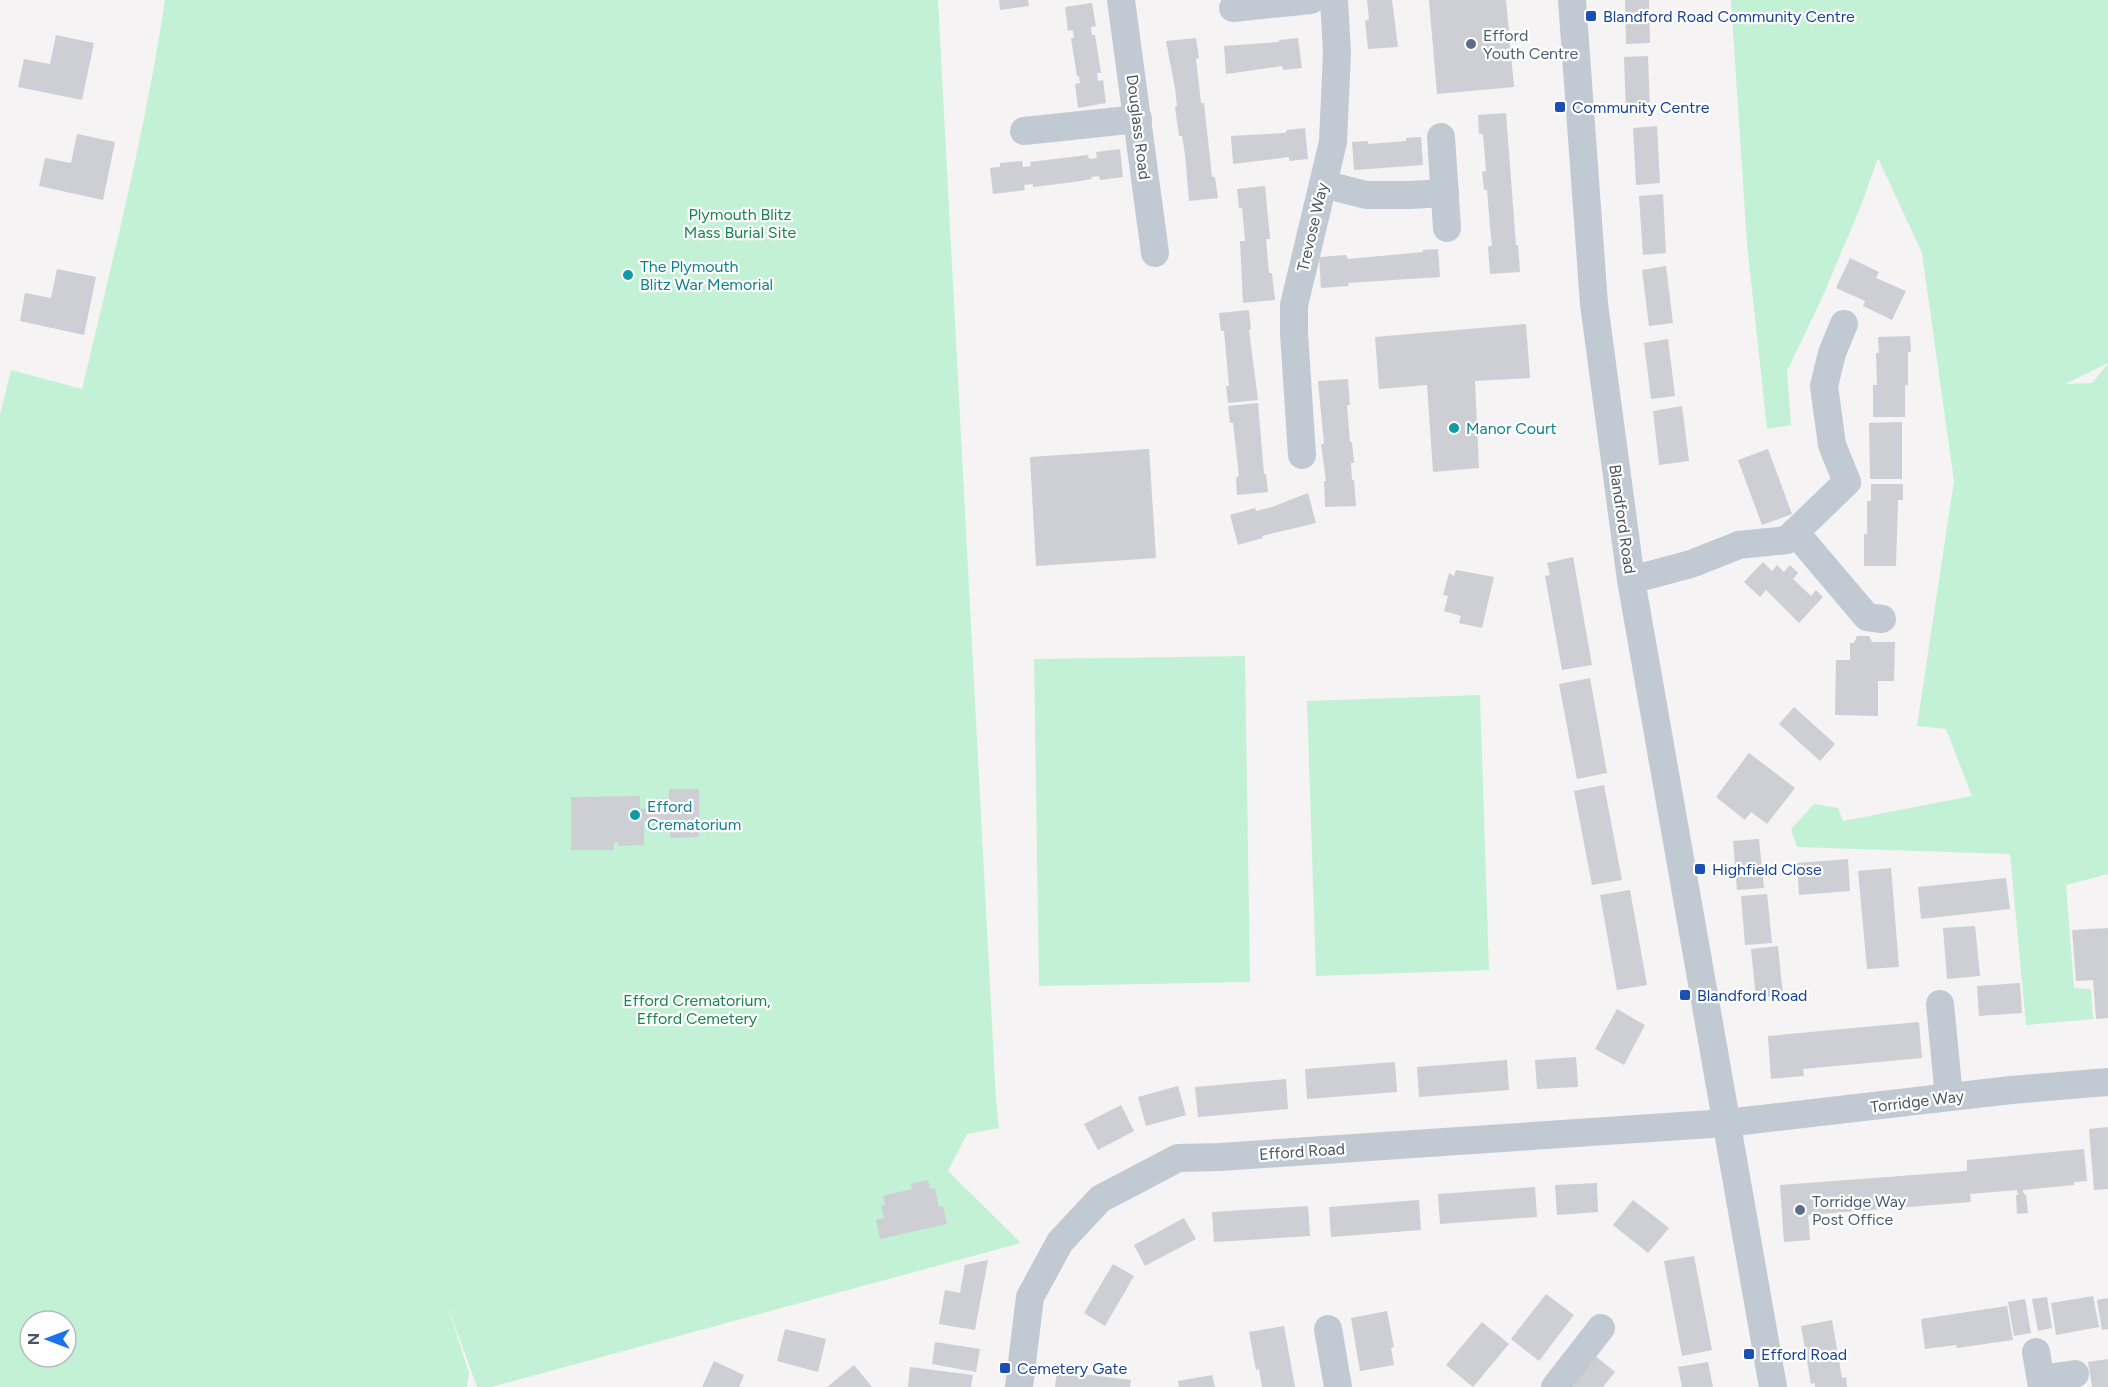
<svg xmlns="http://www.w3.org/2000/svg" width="2108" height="1387" font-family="Figtree,sans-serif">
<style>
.green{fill:#c3f1d5;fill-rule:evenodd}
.building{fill:#cdcfd5}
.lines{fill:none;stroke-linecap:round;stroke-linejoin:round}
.minor{stroke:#c1cad2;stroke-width:28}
.transit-dot{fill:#1a4fb4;stroke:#fff;stroke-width:2}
.service-dot{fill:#5c6f8a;stroke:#fff;stroke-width:2}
.culture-dot{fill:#0f9aa8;stroke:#fff;stroke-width:2}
.labels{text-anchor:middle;stroke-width:4.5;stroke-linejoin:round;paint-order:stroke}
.transit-label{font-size:16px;fill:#164399;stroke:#fff;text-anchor:start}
.service-label{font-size:16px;fill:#4e5e75;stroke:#fff;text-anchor:start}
.street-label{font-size:16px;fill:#4a5661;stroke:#fff}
.park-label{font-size:16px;fill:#17864f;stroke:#fff}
.culture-label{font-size:16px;fill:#0d838f;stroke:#fff;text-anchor:start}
</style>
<rect width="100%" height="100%" fill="#f5f3f3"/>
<g class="green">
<path d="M165,0h773l58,1100 3,28 -32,6 -19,37 73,72 -530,144h-14l-30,-83 22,69 -2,14h-467v-972l11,-45 71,19c31,-130 63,-257 83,-389zM30,1321h36v36h-36z"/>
<path d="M1731,0h377v363l-43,21 27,-1 16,-19v510l-42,11 8,103 17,1 2,30 -67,6 -16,-171 -213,-7 -6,-18 23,-25 24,4 5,13 129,-25 -26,-67 -29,-3 37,-245 -32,-228 -44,-95 -18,50 -38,90 -35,73 4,54 -24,4 -20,-185z"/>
<path d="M1245,656l5,326 -211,4 -5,-327z"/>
<path d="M1480,695l9,275 -173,6 -9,-275z"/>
</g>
<g class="building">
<path d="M999,0h29l1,6 -29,4z"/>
<path d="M1367,0h25l6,47 -30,2 -3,-28 4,-2z"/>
<path d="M1429,0h77l8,87 -77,7z"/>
<path d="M1625,0h24l1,43 -24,1z"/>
<path d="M1092,3l4,23 -5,1 1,8h3l6,38h-4l1,8 5,-1 3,23 -28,5 -3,-24 5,-1 -1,-7h-2l-6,-38h3l-1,-8 -5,1 -3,-24z"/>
<path d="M56,35l38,8 -12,57 -64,-13 6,-28 26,5z"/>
<path d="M1196,38l3,20 -3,1 5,44h3l8,74h3l3,21 -29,3 -4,-47 -3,-18h-3l-4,-29 2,-1 -2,-18 -9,-47z"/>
<path d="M1298,38l4,30 -19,2 -1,-4 -56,8 -2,-28 54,-4 2,-2z"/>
<path d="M1648,56l2,57 -24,1 -2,-57z"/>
<path d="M1506,113l10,132h2l2,27 -30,2 -2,-27 4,-2 -2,-18 -3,-37h-3l-2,-18 4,-1 -3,-37h-4l-1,-19z"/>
<path d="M1657,126l3,57 -24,2 -3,-57z"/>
<path d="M1305,128l3,31 -19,2v-4l-56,7 -2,-28 54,-3 2,-3z"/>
<path d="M77,134l38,8 -12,58 -64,-14 6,-28 26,5z"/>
<path d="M1421,137l2,28 -69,5 -2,-28 16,-1v3l38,-3v-3z"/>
<path d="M1120,149l3,28 -23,3 -1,-4 -8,1 1,2 -18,3 -41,5v-3l-9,1 1,5 -32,4 -3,-26 10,-1v-4l22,-2 1,6 8,-1 -1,-4 41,-5 17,-2 1,4 8,-1 -1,-6z"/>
<path d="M1265,186l5,53h-4l3,34h3l3,27 -32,3 -3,-62h5l-3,-33h-3l-2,-19z"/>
<path d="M1663,194l3,59 -23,2 -4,-59z"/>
<path d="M1438,249l2,28 -92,6 1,3 -28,2 -2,-31 27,-2 2,4 75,-7v-2z"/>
<path d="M1850,258l29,14 -3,6 30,13 -14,29 -29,-14 2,-5 -29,-13z"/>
<path d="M1666,266l7,57 -24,3 -7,-56z"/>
<path d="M57,269l39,8 -12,58 -64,-14 5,-28 26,5z"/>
<path d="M1249,310l2,19 -2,1 9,70 -30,3 -2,-17h3l-5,-55h-3l-2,-18z"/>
<path d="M1526,324l4,54 -55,3 4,87 -46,4 -6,-87 -48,4 -4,-52z"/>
<path d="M1910,336l1,16h-3v33h-3v32h-32v-32h4l-1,-32h3l-1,-16z"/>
<path d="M1668,339l7,57 -24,3 -7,-56z"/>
<path d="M1348,379l2,26h-3l3,37h2l2,21h-3l1,17h2l2,26 -31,1 -1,-26h2l-5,-37h3l-6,-63z"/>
<path d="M1258,403l6,71h2l2,18 -31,3 -1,-17 3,-2 -6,-53h-3l-2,-17z"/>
<path d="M1682,406l7,55 -30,4 -6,-54z"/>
<path d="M1902,422v57h-32l-1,-56z"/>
<path d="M1149,449l7,109 -120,8 -6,-109z"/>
<path d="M1768,449l24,65 -30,11 -24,-65z"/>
<path d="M1871,484h32v16h-5l-2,66h-32v-32h3v-33h4z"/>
<path d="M1308,493l8,30 -54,13 1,2 -25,7 -8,-30 25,-7 1,3 16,-4z"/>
<path d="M1573,557l19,108 -30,5 -17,-94 5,-1 -3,-12z"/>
<path d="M1763,562l9,9 5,-6 7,7 6,-7 8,8 -5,6 18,17 5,-6 7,7 -24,26 -33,-33 -6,7 -16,-15z"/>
<path d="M1456,570l38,7 -12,51 -23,-5 2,-7 -17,-5 4,-15 -5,-1 6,-22 5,3z"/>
<path d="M1857,636h12l3,6h23l-1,39h-16v35l-43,-1 1,-55h14v-17h4z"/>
<path d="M1590,678l17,95 -30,6 -18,-95z"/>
<path d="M1794,707l41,37 -15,17 -41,-37z"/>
<path d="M1749,753l46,35 -28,36 -16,-12 -6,8 -29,-23z"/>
<path d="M1604,785l18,95 -30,5 -18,-94z"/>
<path d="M669,789h30v48l-29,1v-7h-17v-10h-9v24l-26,1v-3h-4v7h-43v-53l69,-1v13l13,-1v-9l16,-1z"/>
<path d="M1759,839l5,49 -27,2 -4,-49z"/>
<path d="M1848,859l2,32 -51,4 -2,-32z"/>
<path d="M1891,868l8,99 -32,2 -9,-98z"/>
<path d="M2006,878l4,31 -89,10 -3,-32z"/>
<path d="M1630,890l17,95 -30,5 -17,-95z"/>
<path d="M1767,894l5,49 -27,2 -4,-49z"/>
<path d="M1975,926l5,50 -33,3 -4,-51z"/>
<path d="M2108,928v90l-12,1 -3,-39 -17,1 -4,-51z"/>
<path d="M1778,946l5,49 -27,3 -5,-49z"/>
<path d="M2020,983l2,30 -43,3 -2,-30z"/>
<path d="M1617,1009l28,16 -21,40 -29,-16z"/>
<path d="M1919,1022l3,36 -119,11 1,7 -33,3 -3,-43z"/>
<path d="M1576,1057l2,30 -41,2 -2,-29z"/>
<path d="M1507,1060l2,30 -90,7 -2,-30z"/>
<path d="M1395,1062l2,30 -90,7 -2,-30z"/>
<path d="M1286,1079l2,30 -90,8 -3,-30z"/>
<path d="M1178,1086l8,29 -40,11 -8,-29z"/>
<path d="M1121,1105l13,26 -36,19 -14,-26z"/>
<path d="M2108,1127v62l-14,1 -5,-61z"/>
<path d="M2084,1149l3,32 -13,1v3l-51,5 1,5 2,-1 2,19 -11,1 -1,-19h2l-1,-5 -47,4 1,8 -163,13 2,25 -26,2 -4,-57 187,-14v-11z"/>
<path d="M928,1180l2,9 5,-1 4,19 4,-1 4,18 -67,15 -4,-19 8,-2 -3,-12 4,-1 -2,-9 29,-7 -1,-5z"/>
<path d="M1597,1183l1,29 -41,3 -2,-30z"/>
<path d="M1535,1187l2,30 -97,7 -2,-30z"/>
<path d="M1419,1200l2,30 -90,7 -2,-30z"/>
<path d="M1633,1200l36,28 -21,25 -35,-28z"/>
<path d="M1308,1206l2,30 -96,6 -2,-30z"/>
<path d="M1184,1218l12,21 -51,27 -11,-21z"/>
<path d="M1694,1256l18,94 -30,6 -18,-95z"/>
<path d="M988,1260l-13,70 -36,-6 6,-34 15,3 5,-28z"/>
<path d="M1113,1264l21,12 -29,50 -21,-13z"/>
<path d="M1546,1294l28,21 -35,46 -28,-22z"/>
<path d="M2093,1296l6,31 -43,8 -5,-32z"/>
<path d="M2047,1297l5,31 -14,3 -6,-32z"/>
<path d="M2108,1298v31l-6,1 -5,-30z"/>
<path d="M2025,1299l6,34 -17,3 -6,-34z"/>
<path d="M2007,1306l6,34 -56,8 -1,-3 -31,4 -4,-30z"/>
<path d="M1387,1311l7,36 -3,1 3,17 -34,6 -9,-53z"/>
<path d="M1832,1320l10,58 4,-1 1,10h-32v-4l-4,1 -10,-58z"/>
<path d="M1482,1322l27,22 -36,43 -27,-22z"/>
<path d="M1284,1326l11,61h-33l-3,-18 -3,1 -7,-38z"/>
<path d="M785,1329l41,10 -8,33 -41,-11z"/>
<path d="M935,1342l45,7 -4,23 -44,-8z"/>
<path d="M1588,1350l27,22 -12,15h-29l-9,-7z"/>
<path d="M2108,1359v28h-16l-4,-25z"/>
<path d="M714,1361l30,14 -5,12h-37z"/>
<path d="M1708,1362l5,25h-31l-4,-20z"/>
<path d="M854,1365l18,22h-45z"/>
<path d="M910,1367l63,8 -2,12h-63z"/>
<path d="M1057,1371l74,9 -1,7h-75z"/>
<path d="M1212,1375l3,12h-36l-1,-6z"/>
</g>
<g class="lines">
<g class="minor">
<path d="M1121,0l34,253"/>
<path d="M1572,0l22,304 37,276 142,807"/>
<path d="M1233,8l78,-8"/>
<path d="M1024,131l114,-12"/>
<path d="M1441,137l6,91"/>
<path d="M1323,184l43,11h44l35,-2"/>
<path d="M1302,455l-8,-122v-28l39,-163 4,-90 -3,-52"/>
<path d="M1795,532l72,85 15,2"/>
<path d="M1631,580l60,-16 48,-19 48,-5 60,-58 -15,-37 -8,-59 8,-33 12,-29"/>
<path d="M1940,1004l9,93"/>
<path d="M1328,1329l10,58"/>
<path d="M2036,1352l6,35"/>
<path d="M2041,1379l34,-5"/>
<path d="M1019,1387l11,-90 30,-55 40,-43 78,-41 42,-1 506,-34 285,-33 97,-8"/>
<path d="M1555,1387l46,-59"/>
</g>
</g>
<g class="transit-dot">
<rect x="1585" y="10" width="12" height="12" rx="3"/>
<rect x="1554" y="101" width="12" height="12" rx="3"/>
<rect x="1694" y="863" width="12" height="12" rx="3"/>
<rect x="1679" y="989" width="12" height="12" rx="3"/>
<rect x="1743" y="1348" width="12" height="12" rx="3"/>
<rect x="999" y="1362" width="12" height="12" rx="3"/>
</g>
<g class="service-dot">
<circle cx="1471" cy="44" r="6"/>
<circle cx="1800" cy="1210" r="6"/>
</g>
<g class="culture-dot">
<circle cx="628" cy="275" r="6"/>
<circle cx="1454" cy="428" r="6"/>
<circle cx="635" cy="815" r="6"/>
</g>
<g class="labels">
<g class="transit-label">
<text x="1603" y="22">Blandford Road Community Centre</text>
<text x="1572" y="113">Community Centre</text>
<text x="1712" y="875">Highfield Close</text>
<text x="1697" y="1001">Blandford Road</text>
<text x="1761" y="1360">Efford Road</text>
<text x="1017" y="1374">Cemetery Gate</text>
</g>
<g class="service-label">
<text x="1483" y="41">Efford<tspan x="1483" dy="18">Youth Centre</tspan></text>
<text x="1812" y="1207">Torridge Way<tspan x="1812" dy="18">Post Office</tspan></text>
</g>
<g class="street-label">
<text transform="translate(1139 127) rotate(83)" y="6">Douglass Road</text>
<text transform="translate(1312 227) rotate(-77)" y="6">Trevose Way</text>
<text transform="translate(1623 519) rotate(82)" y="6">Blandford Road</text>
<text transform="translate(1917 1101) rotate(-7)" y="6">Torridge Way</text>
<text transform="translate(1302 1151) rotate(-4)" y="6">Efford Road</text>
</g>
<g class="park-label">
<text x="740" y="220">Plymouth Blitz<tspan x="740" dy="18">Mass Burial Site</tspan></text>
<text x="697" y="1006">Efford Crematorium,<tspan x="697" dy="18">Efford Cemetery</tspan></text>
</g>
<g class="culture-label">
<text x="640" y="272">The Plymouth<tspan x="640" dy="18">Blitz War Memorial</tspan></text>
<text x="1466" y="434">Manor Court</text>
<text x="647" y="812">Efford<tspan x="647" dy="18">Crematorium</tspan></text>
</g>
</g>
<g transform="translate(48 1339) rotate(270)"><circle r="28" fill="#ffffff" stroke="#b7bbc0" stroke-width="1.5"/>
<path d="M0-4.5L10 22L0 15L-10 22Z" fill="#1a73e8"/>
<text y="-9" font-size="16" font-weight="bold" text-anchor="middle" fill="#4a5661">N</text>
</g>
</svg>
